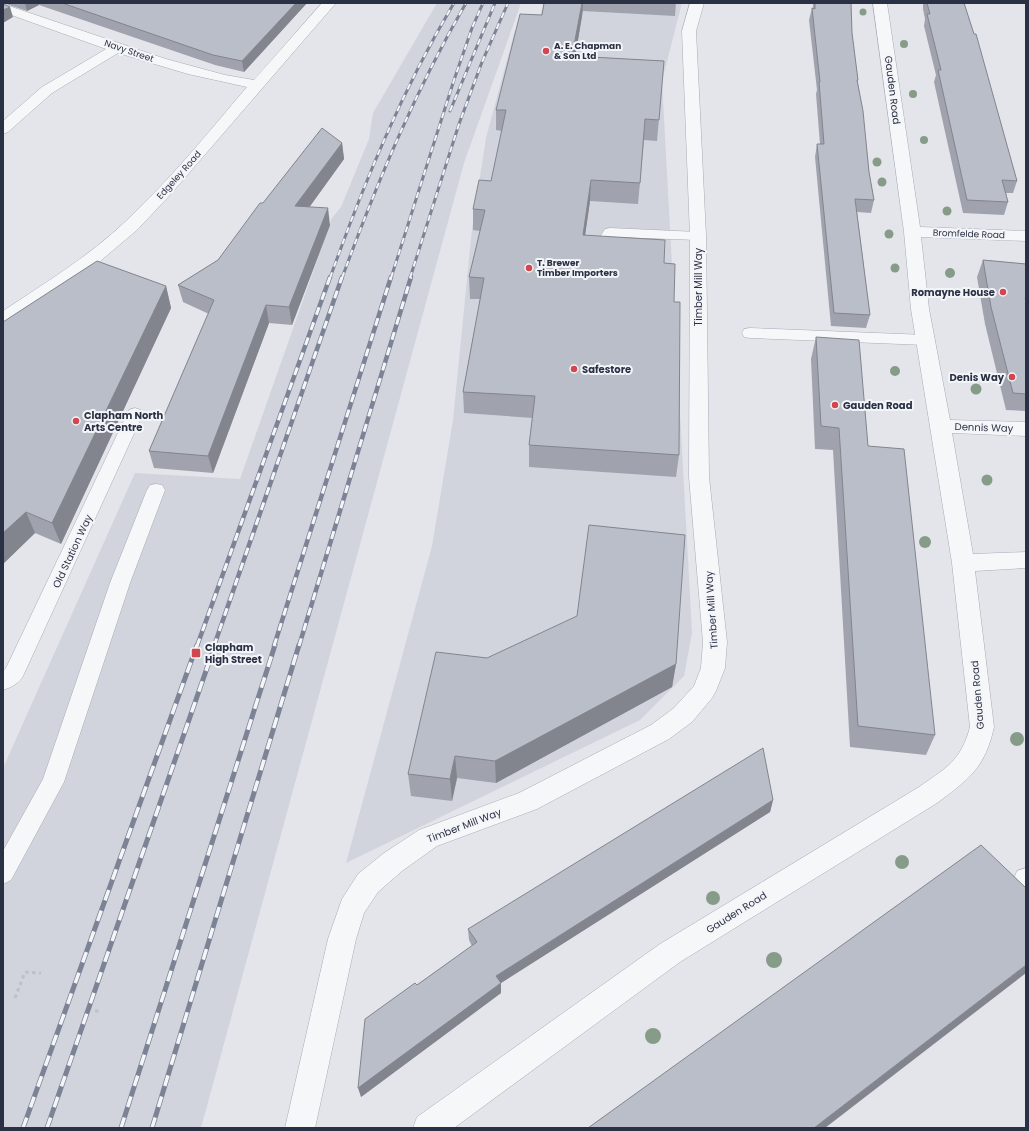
<svg xmlns="http://www.w3.org/2000/svg" width="1029" height="1131" font-family="Poppins,sans-serif">
<style>
.built{fill:#d1d4dd}
.lines{fill:none;stroke-linecap:round;stroke-linejoin:round}
.lane-casing{stroke:#a8abb6;stroke-width:1}
.street-casing{stroke:#a8abb6;stroke-width:1}
.path{stroke:#bdc0c6;stroke-width:3;stroke-dasharray:3.5 3.5;stroke-linecap:butt}
.lane{fill:#f6f7f9;fill-rule:evenodd}
.street{fill:#f6f7f9;fill-rule:evenodd}
.rail-far2-casing{stroke:#7c8395;stroke-width:3}
.rail-far1-casing{stroke:#7c8395;stroke-width:4.5}
.rail-casing{stroke:#7c8395;stroke-width:5}
.rail-far2{stroke:#f3f5f8;stroke-width:2;stroke-dasharray:6;stroke-linecap:butt}
.rail-far1{stroke:#f3f5f8;stroke-width:3;stroke-dasharray:8;stroke-linecap:butt}
.rail{stroke:#f3f5f8;stroke-width:3.5;stroke-dasharray:11;stroke-linecap:butt}
.tree{fill:#879c88}
.wall{fill:#a0a3ad}
.shaded-wall{fill:#82858d}
.building{fill:#babec9;stroke:#82858d}
.poi-dot{fill:#d2464f;stroke:#f3f5f8;stroke-width:1.5}
.labels{text-anchor:middle;stroke-width:4;stroke-linejoin:round;paint-order:stroke}
.far-poi-label{font-size:9px;font-weight:bold;fill:#2a3144;stroke:#f3f5f8;text-anchor:start}
.far-street-label{font-size:9px;fill:#2a3144;stroke:#f3f5f8}
.street-label{font-size:10px;fill:#2a3144;stroke:#f3f5f8}
.poi-label{font-size:10px;font-weight:bold;fill:#2a3144;stroke:#f3f5f8;text-anchor:start}
</style>
<rect width="100%" height="100%" fill="#e3e5eb"/>
<g class="built">
<path d="M437,3h84l-57,160 -263,965h-198v-360l132,-295 105,6 92,-261 9,-11 28,-68 4,-26z"/>
<path d="M544,3h138l-20,78 30,552 -8,43 -44,44 -294,143 86,-317 21,-126 19,-191 14,-91 29,-108 21,1z"/>
</g>
<g class="lines">
<g class="lane-casing">
<g id="lane">
<path d="M610,228l88,4 5,1 2,3 -2,3 -5,1 -84,-3 -9,14 -5,1 -5,-1 -2,-3 12,-19z"/>
<path d="M750,328l176,7 6,1 2,4 -2,4 -6,1 -176,-7 -6,-1 -2,-4 2,-4z"/>
<path d="M135,408l6,2 2,4 -119,260c-4,9 -12,13 -21,16v-19l3,-3 121,-254 2,-4z"/>
<path d="M156,484l6,1 3,5 -35,93 -66,199 -53,98 -8,4v-33l40,-72 67,-196 37,-93 3,-5z"/>
</g>
</g>
<g class="street-casing">
<g id="street">
<path d="M322,3h14l-166,192 -33,35 -45,38 -83,55 -6,2v-14c42,-28 85,-54 122,-89 44,-41 83,-89 122,-135l-59,-13 -70,-21 -66,40 -44,39 -5,2v-13l39,-34 64,-38 -103,-37v-8l163,55 59,16 29,5z"/>
<path d="M690,3h14l-8,28 10,205 3,241 18,165 -2,26 -9,23 -4,7 -20,24 -23,17 -132,70 -100,37 -35,25 -24,21 -14,21 -8,26 -41,189h-30l43,-189 14,-40 16,-25 26,-21 35,-23 100,-37 132,-68 23,-17 20,-22 7,-18 2,-26 -14,-165 1,-241 -8,-205z"/>
<path d="M873,3h14l33,224 106,4v10l-105,-4 8,72 21,111 76,2v14l-74,-3 21,121 53,-2v16l-51,3 19,156c-9,41 -25,52 -57,76l-257,159 -226,166h-41l4,-11 243,-173 259,-157c27,-19 42,-26 51,-60l-18,-164 -41,-254 -7,-77z"/>
<path d="M1026,868v25l-9,-3 -4,-9 4,-10z"/>
</g>
</g>
<g class="path">
<path d="M15,998l10,-26 16,1"/>
<path d="M95,1011h7"/>
</g>
<use href="#lane" class="lane"/>
<use href="#street" class="street"/>
<g class="rail-far2-casing">
<g id="rail-far2">
<path d="M450,111l45,-108"/>
<path d="M330,278c34,-95 72,-188 124,-275"/>
<path d="M342,278c35,-95 73,-187 124,-275"/>
<path d="M391,278l63,-198 18,-52 11,-25"/>
<path d="M410,278l49,-154 23,-62 26,-59"/>
</g>
</g>
<g class="rail-far1-casing">
<g id="rail-far1">
<path d="M197,646l133,-369"/>
<path d="M214,646l128,-369"/>
<path d="M274,646l117,-369"/>
<path d="M299,646l112,-369"/>
</g>
</g>
<g class="rail-casing">
<g id="rail">
<path d="M23,1128l174,-483"/>
<path d="M47,1128l168,-483"/>
<path d="M121,1128l154,-483"/>
<path d="M152,1128l147,-483"/>
</g>
</g>
<use href="#rail-far2" class="rail-far2"/>
<use href="#rail-far1" class="rail-far1"/>
<use href="#rail" class="rail"/>
</g>
<g class="tree">
<circle cx="863" cy="12" r="3.5"/>
<circle cx="904" cy="44" r="4"/>
<circle cx="913" cy="94" r="4"/>
<circle cx="924" cy="140" r="4"/>
<circle cx="877" cy="162" r="4.5"/>
<circle cx="882" cy="182" r="4.5"/>
<circle cx="947" cy="211" r="4.5"/>
<circle cx="889" cy="234" r="4.5"/>
<circle cx="895" cy="268" r="4.5"/>
<circle cx="950" cy="273" r="5"/>
<circle cx="895" cy="371" r="5"/>
<circle cx="976" cy="389" r="5.5"/>
<circle cx="987" cy="480" r="5.5"/>
<circle cx="925" cy="542" r="6"/>
<circle cx="1017" cy="739" r="7"/>
<circle cx="902" cy="862" r="7"/>
<circle cx="713" cy="898" r="7"/>
<circle cx="774" cy="960" r="8"/>
<circle cx="653" cy="1036" r="8"/>
</g>
<g class="wall">
<path d="M3,3h304l-63,69 -29,-7 -176,-60 -12,6z"/>
<path d="M544,3h132l-1,13 -92,-5 -1,5 -7,40 89,5 -7,80 -13,-1 -6,64 -48,-3 -5,34 79,28 10,39 5,153 -3,22 -147,-10v-22l4,-27 -69,-5 -1,-21 17,-93h-10l-1,-22 11,-46 -7,-1v-21l18,-28 11,-50 -6,-1v-20l46,-95z"/>
<path d="M813,3h38l1,30 6,47v4l11,88 5,28 -3,13 -14,-1 13,103 -4,13 -35,-2 -16,-169 2,-13h3l-4,-50 1,-4 -8,-70 3,-12h1z"/>
<path d="M923,3h41l53,178 -4,12h-7l2,9 -4,13 -41,-2 -29,-131 2,-7 -12,-49 1,-7 -2,-10z"/>
<path d="M342,143l2,16 -35,48 21,18 -38,100 -23,-2 -56,150 -59,-5 -5,-17 60,-137 -26,-12 -5,-17 40,-25 45,-57z"/>
<path d="M983,260l43,4v147l-20,-1 -21,-86 -8,-47z"/>
<path d="M166,286l5,22 -110,236 -26,-11 -32,31v-242z"/>
<path d="M816,337l52,109 67,289 -9,20 -76,-8 -17,-297 -18,-1 -4,-90z"/>
<path d="M487,658l189,6 -4,23 -176,96 -39,-5 -5,23 -41,-5 -3,-22z"/>
<path d="M773,800l-3,12 -269,171v10l-140,104 56,-112 55,-39 -3,-6 -1,-11z"/>
</g>
<g class="shaded-wall">
<path d="M25,3h13l1,2 -12,6z"/>
<path d="M296,3h11l-63,69 -2,-11z"/>
<path d="M582,3h1l-1,13 -10,60v-20z"/>
<path d="M10,7l3,10 -10,6v-13z"/>
<path d="M342,143l2,16 -46,64 -3,-17z"/>
<path d="M591,180l-1,21 -8,56 1,-22z"/>
<path d="M328,208l2,17 -38,100 -3,-18z"/>
<path d="M166,286l5,22 -110,236 -9,-21z"/>
<path d="M266,305l3,18 -56,150 -5,-17z"/>
<path d="M26,512l9,21 -32,31v-31z"/>
<path d="M676,664l-4,23 -176,96 -1,-22z"/>
<path d="M455,756l2,22 -5,23 -2,-22z"/>
<path d="M773,800l-3,12 -269,171v10l-140,104 -3,-9 138,-112z"/>
<path d="M1026,965v8l-201,155h-11z"/>
</g>
<g class="building">
<path d="M62,3h234l-54,58 -29,-6z"/>
<path d="M544,3h38l-10,53 92,5 -5,59 -14,-1 -5,64 -49,-3 -8,55 82,5 -1,23 11,1 -1,38h6l-1,153 -150,-10 6,-49 -72,-4 21,-114 -15,-1 16,-67 -12,-1 6,-29 12,1 15,-71h-10l24,-96 22,1z"/>
<path d="M815,3h36l1,30 6,47h-1l6,31 6,61 5,28 -19,-1 15,116 -36,-2 -17,-169h7l-5,-62h1l-8,-74 3,1z"/>
<path d="M927,3h37l10,31h2l41,147 -15,-1 6,22 -41,-2 -29,-130h3l-14,-56h3z"/>
<path d="M3,4l7,3 -7,3z"/>
<path d="M322,128l20,15 -47,63 33,2 -39,99 -23,-2 -58,151 -59,-5 65,-151 -36,-15 40,-25 42,-57h3z"/>
<path d="M983,260l43,4v34h-1l1,3v93l-13,-1 -22,-86z"/>
<path d="M97,261l69,25 -114,237 -26,-11 -23,21v-211z"/>
<path d="M816,337l43,3 9,106 36,3 31,286 -77,-9 -19,-298 -18,-2z"/>
<path d="M589,525l96,10 -9,129 -181,97 -40,-5 -5,23 -42,-5 28,-122 51,6 90,-42z"/>
<path d="M763,748l10,52 -277,176 5,7 -143,105 7,-69 50,-36 2,2 60,-43 -9,-13z"/>
<path d="M981,845l45,43v77l-212,163h-226z"/>
</g>
<g class="poi-dot">
<circle cx="546" cy="51" r="4"/>
<circle cx="529" cy="268" r="4"/>
<circle cx="1003" cy="292" r="4"/>
<circle cx="574" cy="369" r="4"/>
<circle cx="1012" cy="377" r="4"/>
<circle cx="835" cy="405" r="4"/>
<circle cx="76" cy="421" r="4"/>
<rect x="191" y="648" width="10" height="10" rx="2"/>
</g>
<g class="labels">
<g class="far-poi-label">
<text x="554" y="49">A. E. Chapman<tspan x="554" dy="10">&amp; Son Ltd</tspan></text>
<text x="537" y="266">T. Brewer<tspan x="537" dy="10">Timber Importers</tspan></text>
</g>
<g class="far-street-label">
<text transform="translate(129 51) rotate(19)" y="3">Navy Street</text>
<text transform="translate(179 175) rotate(-48)" y="3">Edgeley Road</text>
<text transform="translate(969 234) rotate(2)" y="3">Bromfelde Road</text>
</g>
<g class="street-label">
<text transform="translate(893 90) rotate(83)" y="4">Gauden Road</text>
<text transform="translate(698 287) rotate(-90)" y="4">Timber Mill Way</text>
<text transform="translate(984 427) rotate(2)" y="4">Dennis Way</text>
<text transform="translate(72 551) rotate(-65)" y="4">Old Station Way</text>
<text transform="translate(711 610) rotate(-94)" y="4">Timber Mill Way</text>
<text transform="translate(977 695) rotate(-95)" y="4">Gauden Road</text>
<text transform="translate(464 825) rotate(-21)" y="4">Timber Mill Way</text>
<text transform="translate(736 912) rotate(-32)" y="4">Gauden Road</text>
</g>
<g class="poi-label">
<text x="995" y="296" text-anchor="end">Romayne House</text>
<text x="582" y="373">Safestore</text>
<text x="1004" y="381" text-anchor="end">Denis Way</text>
<text x="843" y="409">Gauden Road</text>
<text x="84" y="419">Clapham North<tspan x="84" dy="12">Arts Centre</tspan></text>
<text x="205" y="651">Clapham<tspan x="205" dy="12">High Street</tspan></text>
</g>
</g>
<rect width="1029" height="1131" fill="none" stroke="#2a3144" stroke-width="8"/>
</svg>
